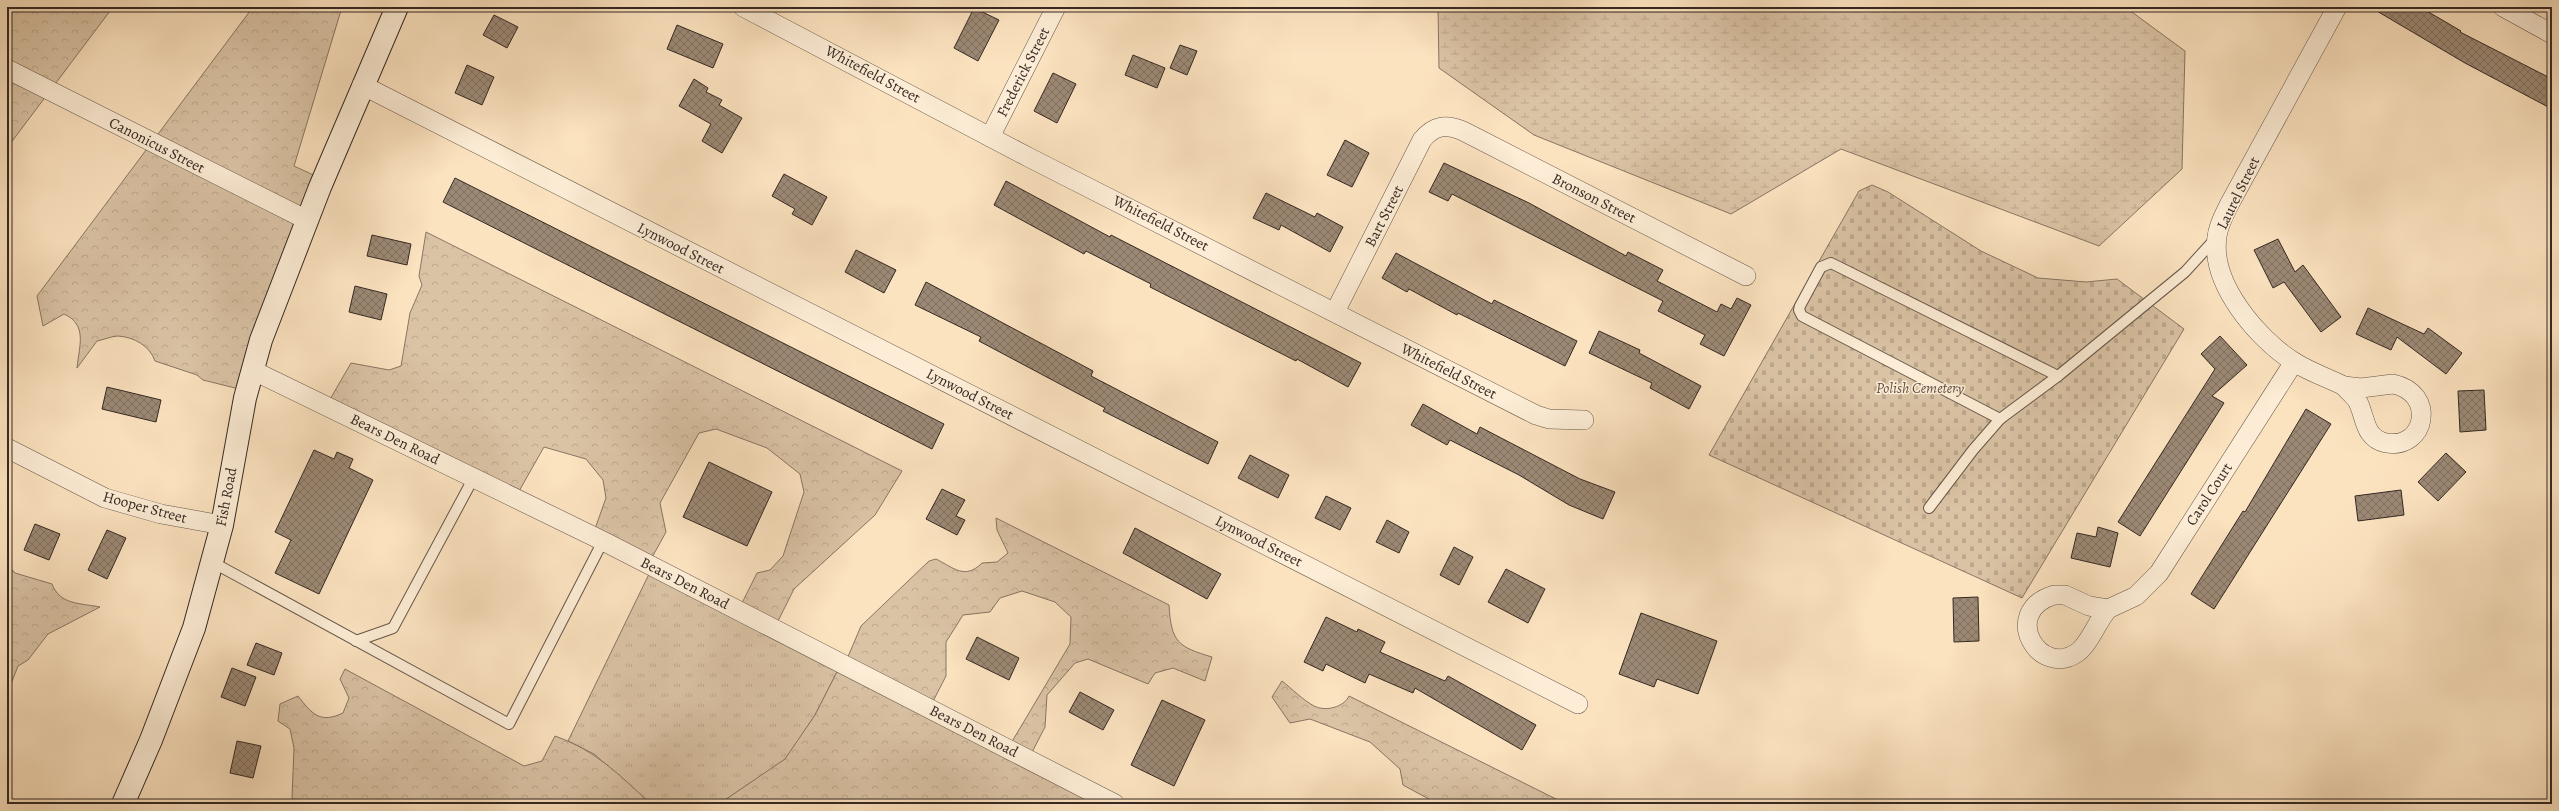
<svg xmlns="http://www.w3.org/2000/svg" width="2559" height="811" font-family="Alegreya,serif">
<style>
.grass{fill:url(#grass-tufts);stroke:#877664}
.forest{fill:url(#forest-crowns);stroke:#877664;fill-rule:evenodd}
.wetland{fill:url(#wetland-marsh);stroke:#877664}
.cemetery{fill:url(#cemetery-stones);stroke:#877664}
.building{fill:url(#building-cross-hatch);stroke:#342823}
.lines{fill:none;stroke-linecap:round;stroke-linejoin:round}
.lane-casing{stroke:#66574a;stroke-width:12}
.street-casing{stroke:#66574a;stroke-width:20}
.secondary-casing{stroke:#342823;stroke-width:24}
.lane{stroke:#fdedd6;stroke-width:10}
.street{stroke:#fdedd6;stroke-width:19}
.secondary{stroke:#fdedd6;stroke-width:22}
.labels{text-anchor:middle;stroke-width:3;stroke-linejoin:round;paint-order:stroke}
.street-label{font-size:15px;fill:#342823;stroke:#fdedd6}
.park-label{font-size:15px;font-style:italic;fill:#5e4f44;stroke:#fdedd6}
</style>
<defs>
<pattern id="grass-tufts" width="24" height="20" patternUnits="userSpaceOnUse"><rect width="24" height="20" fill="#dac3a5"/><path d="M3 7l-1-3M5 7V3M7 7l1-3M15 17l-1-3M17 17v-4M19 17l1-3" fill="none" stroke="#bca88e"/></pattern>
<pattern id="forest-crowns" width="20" height="18" patternUnits="userSpaceOnUse"><rect width="20" height="18" fill="#dac3a5"/><path d="M2 6a3 3 0 1 1 6 0M12 15a3 3 0 1 1 6 0" fill="none" stroke="#bca88e"/></pattern>
<pattern id="wetland-marsh" width="20" height="14" patternUnits="userSpaceOnUse"><rect width="20" height="14" fill="#dac3a5"/><path d="M1 5h8M5 5V1M11 12h8M15 12V8" fill="none" stroke="#bca88e"/></pattern>
<pattern id="cemetery-stones" width="16" height="16" patternUnits="userSpaceOnUse"><rect width="16" height="16" fill="#dac3a5"/><path d="M2 7V4a2 2 0 0 1 4 0v3zM10 15v-3a2 2 0 0 1 4 0v3z" fill="#bca88e"/></pattern>
<pattern id="building-cross-hatch" width="8" height="8" patternUnits="userSpaceOnUse"><rect width="8" height="8" fill="#9c8975"/><path d="M0 0l8 8M0 8l8-8" fill="none" stroke="#807060"/></pattern>
</defs>
<rect width="100%" height="100%" fill="#fce3c0"/>
<filter id="stains"><feTurbulence type="fractalNoise" baseFrequency=".005" numOctaves="4"/><feColorMatrix values="0 0 0 0 .2 0 0 0 0 .09 0 0 0 0 .02 0 0 0 .5 -.17"/></filter>
<radialGradient id="worn" r=".72"><stop offset=".6" stop-color="#630" stop-opacity="0"/><stop offset="1" stop-color="#630" stop-opacity=".3"/></radialGradient>
<path class="grass" d="M650,572l189,96 -24,47 -30,45 -66,44h-68l-57,-50 -26,-13z"/>
<g class="forest">
<path d="M7,7h106l-106,141z"/>
<path d="M253,7h89l-48,159 28,13 -75,212 -44,-11 -6,-5 -42,-14c-5,-15 -21,-24 -37,-25 -6,0 -15,4 -21,5l-20,27c2,-22 11,-43 -13,-54l-21,12 -6,-30z"/>
<path d="M426,232l476,239 -27,44 -81,74 -17,34 -36,-18 16,-32 13,-3 13,-14 21,-64 -4,-18 -33,-26 -51,-19 -17,4 -39,70 6,29 -16,29 -59,-21 15,-42 -3,-18 -17,-21 -42,-12 -30,53 -185,-99 22,-38 38,7 12,-4 9,-53 12,-28 -3,-9z"/>
<path d="M996,518l173,87c2,37 9,42 43,52l-7,24 -32,-13 -18,5 -7,11 -60,-25 -13,4 -28,32 -2,32 -18,35 75,42h-383l66,-45 30,-44 24,-47 5,-2 17,-40 68,-65 7,-2c18,9 29,21 46,4l15,-1 11,-9 -11,-23zM1022,591l33,11 16,15 -1,27 -63,106 -79,-39 18,-35v-34l17,-27 27,-3 10,-14z"/>
<path d="M7,564l8,9 37,11c8,21 28,19 48,23l-52,27 -20,26 -10,6 -11,28z"/>
<path d="M345,669l179,97 18,-5 13,-25c42,15 64,39 96,68h-349l-10,-6 2,-50 -4,-19 -12,-8 2,-17 18,-8c14,18 22,28 45,17l6,-15 -9,-19z"/>
<path d="M1282,681c10,8 21,19 32,25 12,6 30,1 35,-10l217,108h-128l-35,-19 -3,-16 -30,-27 -60,-23 -20,4 -18,-26z"/>
</g>
<path class="wetland" d="M1438,7h687l60,44 -3,118 -83,77 -258,-97 -110,65 -197,-79 -95,-67z"/>
<path class="cemetery" d="M1872,185l16,7 93,59 57,27 48,4 31,-3 67,50 -162,269 -313,-143 150,-264z"/>
<g class="building">
<path d="M2370,7h50l41,24 -1,1 92,47v30l-87,-46z"/>
<path d="M974,8l25,12 -21,41 -24,-13z"/>
<path d="M494,15l24,12 -11,21 -24,-13z"/>
<path d="M677,25l46,19 -10,24 -46,-19z"/>
<path d="M1180,45l17,6 -10,24 -17,-7z"/>
<path d="M1133,55l32,13 -8,20 -32,-13z"/>
<path d="M467,65l27,12 -12,28 -27,-12z"/>
<path d="M1053,73l23,11 -19,39 -23,-12z"/>
<path d="M694,79l14,9 -2,4 16,8 -3,5 23,13 -20,35 -20,-12 9,-17 -32,-18z"/>
<path d="M1345,140l24,13 -17,34 -25,-12z"/>
<path d="M1444,163l85,40 97,53 2,-4 35,18 -6,11 60,31 4,-8 10,5 6,-11 14,7 -27,51 -24,-12 5,-9 -47,-24 5,-10 -211,-107 -4,7 -19,-9z"/>
<path d="M784,174l43,23 -15,28 -20,-11 3,-5 -23,-13z"/>
<path d="M455,178l489,246 -12,25 -489,-247z"/>
<path d="M1006,181l104,56 1,-2 250,128 -13,24 -51,-28 -1,2 -146,-74 1,-3 -65,-33 -2,3 -90,-49z"/>
<path d="M1266,193l49,24 2,-4 26,14 -13,25 -49,-27 -2,5 -26,-12z"/>
<path d="M372,235l39,9 -4,21 -40,-9z"/>
<path d="M2278,239l17,33 8,-7 38,52 -20,15 -37,-50 -11,6 -19,-38z"/>
<path d="M856,250l40,20 -12,23 -39,-21z"/>
<path d="M1396,253l96,51 2,-4 83,41 -12,25 -107,-53 -1,2 -48,-26 -2,3 -25,-14z"/>
<path d="M926,282l167,89 -2,5 127,66 -10,22 -105,-53 2,-3 -126,-67 2,-4 -66,-32z"/>
<path d="M355,286l32,8 -6,26 -32,-8z"/>
<path d="M2368,308l56,26 4,-6 34,25 -16,21 -49,-37 -6,13 -35,-16z"/>
<path d="M1599,331l41,19 -1,3 62,33 -12,23 -39,-21 2,-5 -63,-30z"/>
<path d="M2220,336l27,29 -35,31 12,7 -84,133 -22,-14 97,-153 -14,-15z"/>
<path d="M107,387l54,13 -5,22 -54,-13z"/>
<path d="M2484,390l2,40 -26,2 -2,-41z"/>
<path d="M1423,404l54,30 3,-7 100,52 35,13 -12,27 -34,-14 -50,-30 -69,-35 -3,5 -36,-20z"/>
<path d="M2306,409l25,15 -117,185 -23,-15 52,-83 2,1z"/>
<path d="M314,450l20,9 3,-7 16,7 -4,9 24,12 -54,114 -44,-21 16,-33 -16,-8z"/>
<path d="M2446,453l20,19 -28,29 -20,-19z"/>
<path d="M1250,455l39,20 -11,23 -40,-20z"/>
<path d="M709,462l63,30 -25,54 -64,-29z"/>
<path d="M942,489l23,11 -9,16 9,4 -8,15 -31,-16z"/>
<path d="M2401,490l3,25 -46,6 -3,-25z"/>
<path d="M1326,496l25,12 -11,22 -25,-12z"/>
<path d="M1387,520l22,12 -10,21 -23,-11z"/>
<path d="M35,524l25,10 -11,26 -25,-10z"/>
<path d="M2098,527l20,6 -8,34 -39,-9 6,-25 19,4z"/>
<path d="M1135,528l86,46 -14,25 -84,-46z"/>
<path d="M107,530l19,8 -19,41 -19,-9z"/>
<path d="M1454,547l19,10 -14,28 -19,-10z"/>
<path d="M1506,569l39,20 -17,34 -40,-21z"/>
<path d="M1978,597l1,44 -25,1 -1,-44z"/>
<path d="M1641,613l76,28 -19,53 -41,-15 -3,8 -35,-13z"/>
<path d="M1326,617l31,15 1,-3 27,13 -5,10 65,29 3,-5 88,49 -14,25 -107,-62 -2,5 -44,-19 -4,9 -39,-19 -3,7 -19,-9z"/>
<path d="M977,637l42,21 -10,22 -43,-21z"/>
<path d="M256,643l26,10 -8,22 -27,-10z"/>
<path d="M232,668l24,9 -11,29 -24,-9z"/>
<path d="M1080,692l34,18 -11,20 -34,-18z"/>
<path d="M1162,700l43,20 -31,66 -43,-21z"/>
<path d="M237,741l24,5 -8,32 -23,-5z"/>
</g>
<g class="lines">
<g class="lane-casing">
<g id="lane">
<path d="M2000,419l-198,-103 -3,-6 1,-4 21,-39 10,-4 227,113"/>
<path d="M1929,508l44,-58 27,-31 58,-43 127,-104 31,-34"/>
<path d="M212,562l297,162 94,-183"/>
<path d="M356,641l37,-13 81,-151"/>
</g>
</g>
<g class="street-casing">
<g id="street">
<path d="M743,7l287,151 506,257 13,4 35,1"/>
<path d="M2337,7l-107,196c-5,10 -12,22 -13,34 -7,47 41,102 77,125 16,10 34,16 50,24"/>
<path d="M2503,7l49,27"/>
<path d="M7,69l300,151"/>
<path d="M362,85l1216,619"/>
<path d="M990,137l66,-130"/>
<path d="M1335,312l87,-172c12,-15 24,-16 41,-9l283,145"/>
<path d="M252,370l351,171 512,263"/>
<path d="M2393,384c44,9 33,66 -7,59 -23,-5 -20,-27 -29,-43 -4,-5 -9,-9 -13,-14l17,2z"/>
<path d="M7,448l98,50 56,16 61,11"/>
<path d="M2054,595h11l24,11 19,3c-10,11 -19,35 -30,43 -38,28 -79,-40 -24,-57z"/>
<path d="M2108,609l28,-13 23,-23 135,-211"/>
</g>
</g>
<g class="secondary-casing">
<path id="secondary" d="M123,804l28,-64 43,-112 28,-103 23,-127 16,-58 59,-153 77,-180"/>
</g>
<use href="#lane" class="lane"/>
<use href="#street" class="street"/>
<use href="#secondary" class="secondary"/>
</g>
<g class="labels">
<g class="street-label">
<text transform="translate(1023 72) rotate(-63)" y="5">Frederick Street</text>
<text transform="translate(873 74) rotate(28)" y="5">Whitefield Street</text>
<text transform="translate(157 145) rotate(27)" y="5">Canonicus Street</text>
<text transform="translate(2238 193) rotate(-64)" y="5">Laurel Street</text>
<text transform="translate(1594 198) rotate(27)" y="5">Bronson Street</text>
<text transform="translate(1384 216) rotate(-63)" y="5">Bart Street</text>
<text transform="translate(1161 223) rotate(27)" y="5">Whitefield Street</text>
<text transform="translate(681 248) rotate(27)" y="5">Lynwood Street</text>
<text transform="translate(1449 371) rotate(27)" y="5">Whitefield Street</text>
<text transform="translate(970 394) rotate(27)" y="5">Lynwood Street</text>
<text transform="translate(395 439) rotate(26)" y="5">Bears Den Road</text>
<text transform="translate(2209 494) rotate(-57)" y="5">Carol Court</text>
<text transform="translate(226 497) rotate(-79)" y="5">Fish Road</text>
<text transform="translate(145 507) rotate(15)" y="5">Hooper Street</text>
<text transform="translate(1259 541) rotate(27)" y="5">Lynwood Street</text>
<text transform="translate(685 583) rotate(27)" y="5">Bears Den Road</text>
<text transform="translate(974 731) rotate(27)" y="5">Bears Den Road</text>
</g>
<g class="park-label">
<text x="1920" y="393">Polish Cemetery</text>
</g>
</g>
<rect width="2559" height="811" fill="none" stroke="#fce3c0" stroke-width="24"/>
<rect x="8" y="8" width="2543" height="795" fill="none" stroke="#342823" stroke-width="2"/>
<rect x="12" y="12" width="2535" height="787" fill="none" stroke="#342823"/>
<rect width="100%" height="100%" filter="url(#stains)"/>
<rect width="100%" height="100%" fill="url(#worn)"/>
</svg>
